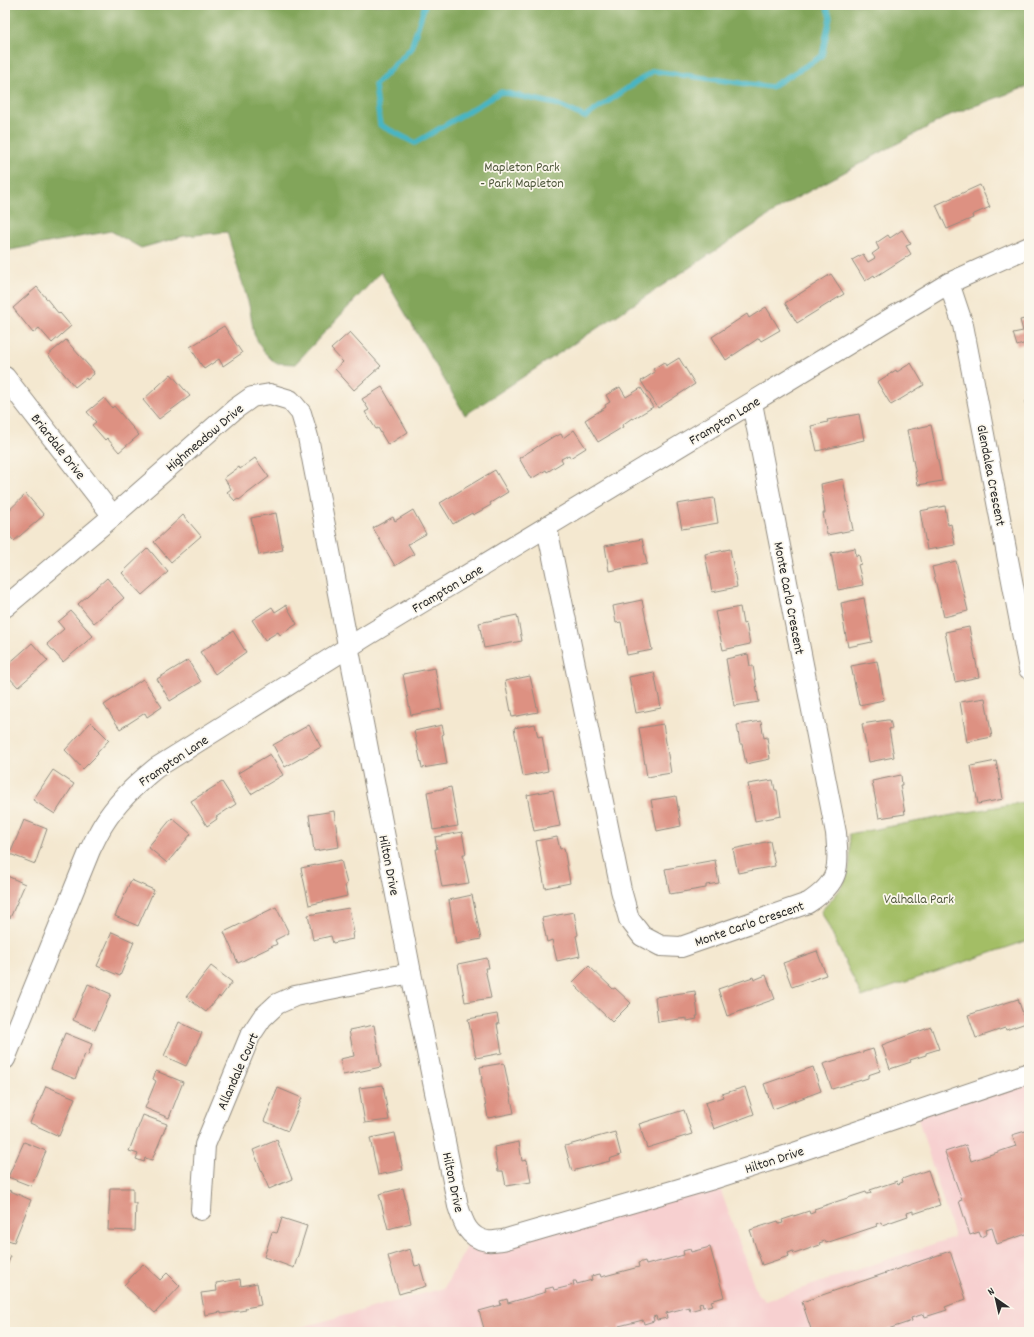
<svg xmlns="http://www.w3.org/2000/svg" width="1034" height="1337" font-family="Dekko,sans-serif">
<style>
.built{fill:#f7d0d0}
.green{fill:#a3be65;stroke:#677448}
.forest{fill:#82a55a;stroke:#566842}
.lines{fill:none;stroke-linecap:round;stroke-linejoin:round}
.stream{stroke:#48b5c3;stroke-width:5.5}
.building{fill:#dd9182}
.minor-casing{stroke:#908a7e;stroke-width:22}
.minor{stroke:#fff;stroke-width:20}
.labels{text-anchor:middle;stroke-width:3.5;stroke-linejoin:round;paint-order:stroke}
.park-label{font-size:14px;fill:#4f573c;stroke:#fbf7ec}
.street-label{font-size:14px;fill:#2b2b2b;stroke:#fbf7ec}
</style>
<rect width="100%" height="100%" fill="#fbf7ec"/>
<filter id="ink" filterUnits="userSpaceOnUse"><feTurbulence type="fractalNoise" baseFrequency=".025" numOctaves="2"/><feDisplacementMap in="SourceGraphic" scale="8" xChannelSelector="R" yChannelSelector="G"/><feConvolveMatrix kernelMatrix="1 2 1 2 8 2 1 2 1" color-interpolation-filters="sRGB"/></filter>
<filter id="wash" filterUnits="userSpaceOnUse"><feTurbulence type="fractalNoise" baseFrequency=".012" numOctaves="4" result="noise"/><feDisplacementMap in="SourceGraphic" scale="16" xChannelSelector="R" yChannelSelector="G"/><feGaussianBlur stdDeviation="0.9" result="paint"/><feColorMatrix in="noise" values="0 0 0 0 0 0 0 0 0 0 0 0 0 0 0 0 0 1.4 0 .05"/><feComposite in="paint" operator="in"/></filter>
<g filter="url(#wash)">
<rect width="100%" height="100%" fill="#f4e8d0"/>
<path class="built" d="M1029,1074v258h-745l160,-44 29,-52 14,5 223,-61 11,11 36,102 8,8 189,-64 -38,-125z"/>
<path class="green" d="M1029,801v139l-167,57 -41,-86c9,-10 20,-20 25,-33 6,-13 4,-30 3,-44z"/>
<path class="forest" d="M5,5h1024v81l-79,29 -159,86 -326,214 -84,-143 -86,92 -20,-1 -12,-12 -9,-17 -5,-29 -22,-73 -43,4 -43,12 -30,-17 -106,20z"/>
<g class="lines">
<path class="stream" d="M425,5l-14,43 -36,37 5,40 35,18 86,-51 55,12 29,13 68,-46 118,16 51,-31 8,-39 -4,-12"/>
</g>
<g id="blocks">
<g class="building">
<path d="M980,185l10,22 -18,8 1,3 -26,11 -11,-24z"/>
<path d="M902,230l9,14 -5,2 5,8 -36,23 -1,-2 -9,6 -13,-21 11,-6 5,8 7,-4 -3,-4 7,-5 -3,-6 12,-8 2,3z"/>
<path d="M831,274l13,20 -47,29 -12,-20z"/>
<path d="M37,287l22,27 1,-1 11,13 -19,17 -13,-15 -6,5 -20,-25z"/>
<path d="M766,307l14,23 -19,11 -2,-3 -33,22 -14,-23 35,-23 2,4z"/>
<path d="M1029,318v24l-12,4 -4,-13 10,-2 -3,-11z"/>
<path d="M224,326l18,27 -19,13 -4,-7 -15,10 -14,-22z"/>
<path d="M350,332l31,34 -27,24 -19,-21 8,-7 -12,-13z"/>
<path d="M66,340l28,32h-1l1,2 -7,6 -1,-2 -11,9 -27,-32z"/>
<path d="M679,358l16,26 -37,24 -17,-27 14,-9 -2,-3 11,-7 2,4z"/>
<path d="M911,363l13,22 -33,20 -14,-23 19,-12 1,2z"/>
<path d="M171,374l19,22 -31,23 -16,-19z"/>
<path d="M382,387l26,45 -20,13 -10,-17 -2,1 -11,-17 4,-2 -7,-11z"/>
<path d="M620,387l6,10 15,-9 12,19 -20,12 -1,-1 -10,7 1,2 -25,15 -13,-22 21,-13 -1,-2 5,-3 -4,-7z"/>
<path d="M104,398l8,10 2,-2 25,29 -20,17 -12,-14 -2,2 -13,-15 4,-3 -9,-10z"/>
<path d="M1029,401v19h-1l-3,-18z"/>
<path d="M859,414l5,26 -47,11 -6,-25 17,-4 -1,-2z"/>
<path d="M931,425l11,56 -24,4 -11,-55z"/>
<path d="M574,430l12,18 -16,10 -1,-3 -8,4 2,3 -16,10 -1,-2 -15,9 -12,-21 37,-23 1,1 4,-2 2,4z"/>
<path d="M255,458l14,19 -30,23 -1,-1 -3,2 -8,-9 4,-3 -7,-11 15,-11 1,2z"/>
<path d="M495,470l13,22 -18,11 1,2 -18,10 -1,-2 -19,11 -13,-21z"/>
<path d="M843,479l10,51 -26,5 -4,-22h2l-4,-29z"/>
<path d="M26,494l18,21 -30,26 -9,-10v-17z"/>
<path d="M714,498l4,25 -36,6 -5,-25z"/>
<path d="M945,506l3,19 3,-1 4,21 -28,5 -7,-39z"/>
<path d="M413,510l13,24 -18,10 6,10 -19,12 -22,-38 20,-11 2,4z"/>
<path d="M276,513l7,37 -24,5 -8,-37z"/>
<path d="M183,515l18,21 -30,26 -17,-20z"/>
<path d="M642,539l5,25 -38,7 -4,-25z"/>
<path d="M148,548l20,24 -26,23 -20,-22z"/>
<path d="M855,548l1,8 3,-1 2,9 -3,1 5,20 -25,5 -7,-37z"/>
<path d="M730,549l7,38 -25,5 -7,-38z"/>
<path d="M956,561l12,50 -24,6 -12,-50z"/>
<path d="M107,578l17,20 -30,25 -16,-19z"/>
<path d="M864,598l8,44 -24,5 -6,-32h1l-2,-12z"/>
<path d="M642,600l10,50 -25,5 -6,-33 -5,1 -3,-17z"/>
<path d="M286,605l11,19 -17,11 -2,-3 -13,8 -13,-20 20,-13 3,5z"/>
<path d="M740,607l3,17 3,-1 4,21 -27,6 -8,-38z"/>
<path d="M71,611l22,25 -30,26 -16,-18 17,-15 -6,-7z"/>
<path d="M517,615l5,26 -38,7 -5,-25z"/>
<path d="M969,627l10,50 -24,5 -10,-50z"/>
<path d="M233,631l13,21 -31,22 -15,-22z"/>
<path d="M32,643l16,18 -30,26 -13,-14v-6z"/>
<path d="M748,654l2,12h3l6,36 -25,4 -8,-47z"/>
<path d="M188,660l13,22 -31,19 -13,-22z"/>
<path d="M877,661l7,39 -25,5 -8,-39z"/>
<path d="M435,668l7,41 -31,6 -8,-41z"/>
<path d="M654,672l7,36 -25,5 -7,-36z"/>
<path d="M530,676l8,36 -26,5 -7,-36z"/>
<path d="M143,679l19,28 -15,10 -2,-4 -25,16 -16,-24z"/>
<path d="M985,698l7,39 -25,5 -7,-40z"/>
<path d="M887,720h3l2,8 -3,1 5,28 -25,5 -7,-38z"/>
<path d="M761,721l3,17 3,-1 3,22 -24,5 -4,-20h-2l-3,-19z"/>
<path d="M91,722l18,18 -12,13 1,1 -15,15 -18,-19z"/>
<path d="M535,724l3,13 4,-1 6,35 -25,5 -9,-48z"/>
<path d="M663,724l8,49 -24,4 -8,-49z"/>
<path d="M309,725l12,22 -36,20 -12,-22z"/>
<path d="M442,725l2,9 -2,1 5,29 -25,4 -8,-37z"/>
<path d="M270,754l13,21 -32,19 -13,-21z"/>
<path d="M996,761l7,38 -25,5 -7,-38z"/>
<path d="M53,770l21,14 -19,30 -22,-14z"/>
<path d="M901,775l1,10h-2l5,29 -26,4 -7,-37z"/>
<path d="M773,780l2,10h2l4,26 -26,5 -7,-37z"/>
<path d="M222,782l14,22 -20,13 1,2 -10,7 -16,-25z"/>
<path d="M451,787l7,39 -25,4 -6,-38z"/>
<path d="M553,790l7,36 -26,5 -7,-36z"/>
<path d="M676,796l5,30 -24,5 -6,-31z"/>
<path d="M334,811l5,36 -25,4 -5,-36z"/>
<path d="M172,818l19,16 -24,29 -19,-16z"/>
<path d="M24,820l23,9 -12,35 -25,-10z"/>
<path d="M462,832l4,22h-3l6,29 -27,4 -7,-38h2l-2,-12z"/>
<path d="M557,837l3,12 4,-1 6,35 -25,5 -9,-47z"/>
<path d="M770,841l5,25 -37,7 -5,-24z"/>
<path d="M341,860l6,24 -2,1 2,11 -38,9 -8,-37z"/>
<path d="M715,860l4,23 -13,2v3l-36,6 -5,-25z"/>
<path d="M5,875l20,9 -15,34 -5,-2z"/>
<path d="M131,880l23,10 -16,36 -23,-10z"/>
<path d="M472,895l9,44 -25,5 -7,-44z"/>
<path d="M276,907l13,26 -14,7 2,4 -39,19 -14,-31z"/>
<path d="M349,908l5,25 -2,1 1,5 -20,4 -2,-7 -18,4 -5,-25z"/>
<path d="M574,912l4,23 -2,1 4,20 -23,5 -5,-21 -5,2 -5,-24z"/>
<path d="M112,932l22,10 -14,34 -23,-10z"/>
<path d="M817,951l9,24 -34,12 -9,-24z"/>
<path d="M487,958l2,10h-4l6,30 -26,4 -7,-38z"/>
<path d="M211,966l21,16 -12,16 -1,-2 -13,16 -20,-15z"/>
<path d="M589,966l24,23 2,-1 16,15 -19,19 -40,-39z"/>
<path d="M766,975l9,24 -48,17 -9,-27 35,-12 1,3z"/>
<path d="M88,984l23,10 -16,36 -22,-10z"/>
<path d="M695,991l3,25h-2l1,3 -10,2v-3l-29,4 -3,-25z"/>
<path d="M1018,999l8,24 -20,7 -1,-2 -29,10 -8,-23z"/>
<path d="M497,1014l2,10h-2l5,29 -26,5 -8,-39z"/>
<path d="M179,1022l23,11 -16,33 -22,-10z"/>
<path d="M374,1025l7,42 -38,8 -3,-16 14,-3 -5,-26z"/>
<path d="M931,1027l8,22 -13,4v2l-16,5 1,2 -21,7 -8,-24z"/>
<path d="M65,1033l27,11 -4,11 -3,-1 -10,25 -24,-10z"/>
<path d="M873,1049l7,22 -12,4v3l-36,11 -9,-25z"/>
<path d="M504,1063l10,50 -26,5 -7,-39h1l-2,-12z"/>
<path d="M813,1067l8,24 -48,18 -9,-25z"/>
<path d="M156,1071l27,11 -14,36 -24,-10 11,-27 -3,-2z"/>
<path d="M383,1085l6,35 -24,3 -6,-35z"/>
<path d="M46,1086l29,12 -16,38 -29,-13z"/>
<path d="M745,1087l9,27 -40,15 -9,-26 18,-6 -1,-3z"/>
<path d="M278,1088l24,10 -14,33 -24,-10z"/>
<path d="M684,1110l8,24 -45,14 -8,-24z"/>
<path d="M143,1115l24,9 -15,36 -7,-2 -1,4 -8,-3 2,-5 -9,-3z"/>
<path d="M1029,1130v48l-3,1 3,8v46l-32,11 -5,-16 -6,2 1,4 -6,3 -2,-5 -9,3 -11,-34 3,-1 -17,-48 21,-7 5,16 45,-15 -4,-11z"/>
<path d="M615,1132l6,23 -12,4 1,2 -38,10 -7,-25z"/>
<path d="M395,1133l8,37 -25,5 -8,-37z"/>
<path d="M277,1140l15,39 -23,10 -16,-39z"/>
<path d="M24,1142l22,9 -15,35 -23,-9z"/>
<path d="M519,1142l3,19 5,-1 4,22 -25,4 -3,-15h-5l-4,-24z"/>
<path d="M928,1170l12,35 -27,9v-3l-6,2 1,3 -26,9 -1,-3 -5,2 1,2 -51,17 -1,-2 -6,2 1,2 -26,9 -1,-3 -5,2 1,3 -27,9 -12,-35 28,-9 1,3 4,-1 -1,-3 27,-9 1,3 5,-2 -1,-3 52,-17 1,2 4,-1 -1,-3 27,-9 1,3 5,-2 -1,-3z"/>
<path d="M110,1188h23v15h3l-1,28 -27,-1z"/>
<path d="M403,1188l8,35 -23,6 -9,-35z"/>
<path d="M6,1189l25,11 -17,42 -9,-3z"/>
<path d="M282,1218l25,8 -13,42 -30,-11 8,-25 5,1z"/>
<path d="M710,1247l14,50 -13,4 2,4 -10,2 -1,-4 -3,1 1,4 -10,3 -1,-4 -23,6 1,5 -10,2 -1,-4 -3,1 1,4 -10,3 -1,-4 -24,6 1,4 -7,2h-2l-1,-3 -3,1 1,2h-123l-6,-21 22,-6 -1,-4 7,-2 1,4 38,-11 -1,-3 8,-2 1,3 20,-5 -1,-4h3l1,3 15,-4 -1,-4 9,-2 1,3 38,-10 -1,-4 7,-2 1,4 38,-10 -1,-4 7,-2 1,3z"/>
<path d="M410,1249l5,17 5,-1 6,21 -27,8 -11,-38z"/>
<path d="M950,1251l16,48 -21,8 2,3 -22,7 -1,-3 -13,4 1,3 -33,11h-67l-10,-30z"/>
<path d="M5,1254l6,2 -6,14z"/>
<path d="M143,1264l17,16 7,-7 13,13 -25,27 -31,-28z"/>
<path d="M240,1279l1,7 16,-3 4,22 -16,3 1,2 -25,4v-2l-16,3 -4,-22 16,-2 -1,-8z"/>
</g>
</g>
</g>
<g filter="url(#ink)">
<use href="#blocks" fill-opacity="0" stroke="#908a7e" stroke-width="1"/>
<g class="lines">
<g class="minor-casing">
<g id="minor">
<path d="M949,283l14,42 66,344"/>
<path d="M5,377l108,139"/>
<path d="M547,528l74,362 8,29 13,17 19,10 20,1 127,-44c32,-21 31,-34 28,-70l-84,-430"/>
<path d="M5,607l108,-91 122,-107 17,-12 18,-3 20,6 11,13 7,24 103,536 47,233c5,16 10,32 29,35 5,1 11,-1 16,-1l207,-60 84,-27 235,-80"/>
<path d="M5,1059l85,-209c4,-8 8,-17 13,-25 14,-23 32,-40 53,-57l212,-133 581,-352 80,-36"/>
<path d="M201,1210l4,-65 45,-109 12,-18 15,-14 18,-8 116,-23"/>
</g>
</g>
<use href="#minor" class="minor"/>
</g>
</g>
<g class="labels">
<g class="park-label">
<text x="522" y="171">Mapleton Park<tspan x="522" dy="16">- Park Mapleton</tspan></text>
<text x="919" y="903">Valhalla Park</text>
</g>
<g class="street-label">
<text transform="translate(724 420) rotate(-31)" y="5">Frampton Lane</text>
<text transform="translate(204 437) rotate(-40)" y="5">Highmeadow Drive</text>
<text transform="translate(59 446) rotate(52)" y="5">Briardale Drive</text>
<text transform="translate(992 475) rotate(79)" y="5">Glendalea Crescent</text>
<text transform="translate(447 588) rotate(-31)" y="5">Frampton Lane</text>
<text transform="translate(790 598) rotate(79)" y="5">Monte Carlo Crescent</text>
<text transform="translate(173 760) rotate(-34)" y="5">Frampton Lane</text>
<text transform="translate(390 865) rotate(79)" y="5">Hilton Drive</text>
<text transform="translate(749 923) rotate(-19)" y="5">Monte Carlo Crescent</text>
<text transform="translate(237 1071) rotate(-66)" y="5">Allandale Court</text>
<text transform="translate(774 1159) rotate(-18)" y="5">Hilton Drive</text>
<text transform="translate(454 1182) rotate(78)" y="5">Hilton Drive</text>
</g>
</g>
<rect width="1034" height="1337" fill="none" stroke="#fbf7ec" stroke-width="20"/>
<g transform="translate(996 1299) rotate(326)" stroke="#fbf7ec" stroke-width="3" paint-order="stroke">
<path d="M0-3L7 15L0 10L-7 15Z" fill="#2b2b2b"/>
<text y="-6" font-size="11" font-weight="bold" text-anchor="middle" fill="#2b2b2b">N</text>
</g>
</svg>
